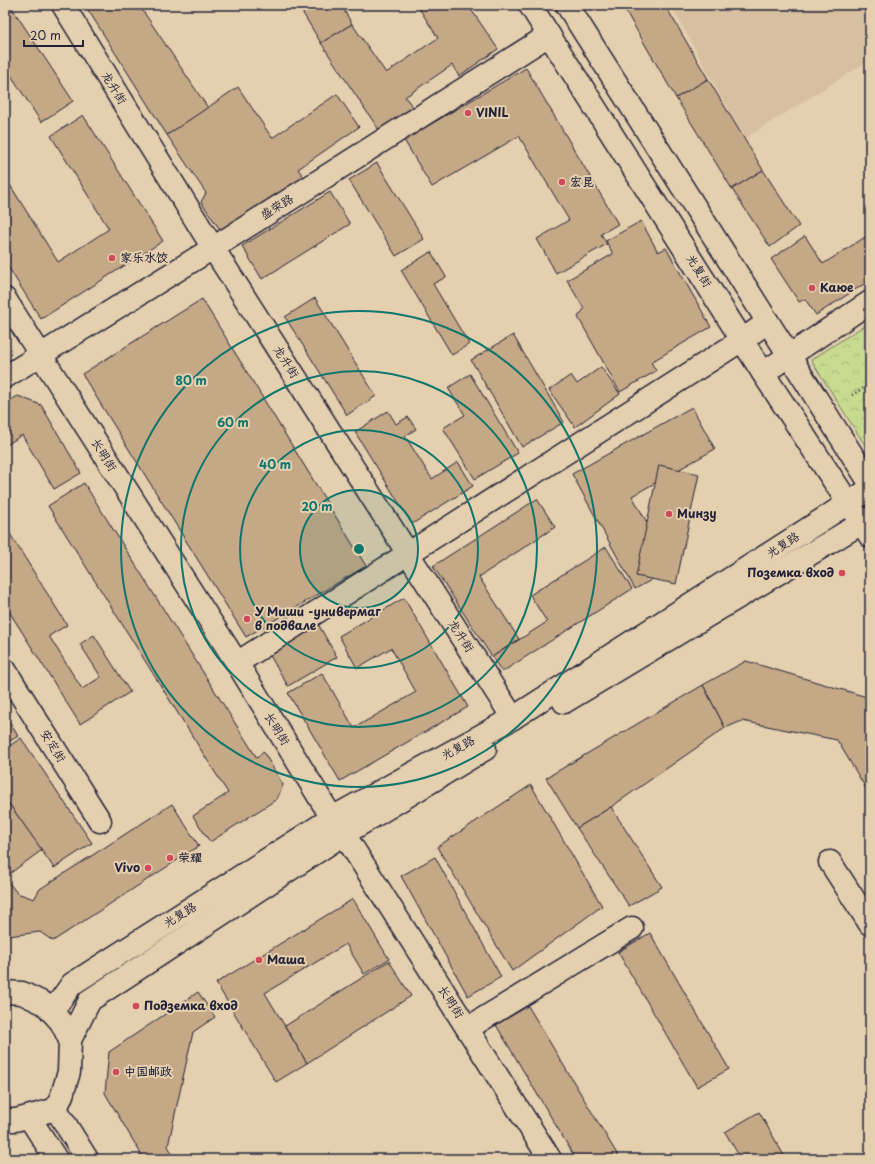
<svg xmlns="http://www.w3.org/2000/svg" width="875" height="1164" font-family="'Playpen Sans','LXGW WenKai TC',sans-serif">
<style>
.built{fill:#d7c0a0}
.park{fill:url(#park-crowns);stroke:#747e65}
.building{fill:#c5a886;stroke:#22223b}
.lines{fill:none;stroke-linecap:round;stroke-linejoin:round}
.minor-casing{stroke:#22223b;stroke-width:25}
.major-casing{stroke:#22223b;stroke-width:25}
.path{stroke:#22223b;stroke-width:2.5;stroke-dasharray:1 3;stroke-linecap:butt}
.minor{stroke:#e4cfae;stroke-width:22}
.major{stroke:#e4cfae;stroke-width:22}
.ring{fill:none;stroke:#0f766e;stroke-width:2}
.poi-dot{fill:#d1495b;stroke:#e4cfae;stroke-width:1.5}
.labels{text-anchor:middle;stroke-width:4;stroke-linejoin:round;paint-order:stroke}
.street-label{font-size:12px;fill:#22223b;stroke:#e4cfae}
.poi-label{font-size:12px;font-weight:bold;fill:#22223b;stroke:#e4cfae;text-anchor:start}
.centre{fill:#0f766e;stroke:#e4cfae;stroke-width:2}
.ring-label{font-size:12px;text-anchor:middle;font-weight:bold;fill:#0f766e;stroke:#e4cfae;stroke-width:4;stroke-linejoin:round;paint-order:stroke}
</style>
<defs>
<pattern id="park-crowns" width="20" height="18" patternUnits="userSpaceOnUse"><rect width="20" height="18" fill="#c7da8f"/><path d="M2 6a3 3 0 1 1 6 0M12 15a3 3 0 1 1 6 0" fill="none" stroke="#abbb7c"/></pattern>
</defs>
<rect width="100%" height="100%" fill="#e4cfae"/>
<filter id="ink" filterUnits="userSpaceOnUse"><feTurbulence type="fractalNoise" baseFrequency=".025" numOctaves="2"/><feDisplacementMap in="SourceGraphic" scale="8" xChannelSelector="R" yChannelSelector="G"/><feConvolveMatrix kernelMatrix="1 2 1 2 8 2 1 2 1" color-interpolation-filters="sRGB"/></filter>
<g filter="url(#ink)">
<path class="built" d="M671,5h199v55l-126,79z"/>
<path class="park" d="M870,322v131l-59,-93z"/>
<g class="building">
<path d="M5,5h5l63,96 -32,21 -36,-56z"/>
<path d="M85,5h54l69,103 -41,27z"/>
<path d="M298,5h43l11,19 -31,19z"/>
<path d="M417,5h51l30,44 -39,27 -7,-11 -47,32 8,10 -34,23 -58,-87 31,-19 34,49 52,-35z"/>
<path d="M633,5h32l43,74 -32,19 -51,-88z"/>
<path d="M526,68l92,156 -17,10 6,10 -51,29 -19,-34 32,-19 -50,-84 -87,51 -28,-47z"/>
<path d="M708,79l55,91 -31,19 -56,-91z"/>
<path d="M238,87l34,51 65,-44 22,33 -61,42 7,10 -82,55 -22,-32 5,-9 -39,-58z"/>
<path d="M83,115l80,126 -122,78 -36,-57v-85l53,85 51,-33 -58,-93z"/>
<path d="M377,163l47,76 -28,17 -47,-76z"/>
<path d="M763,170l36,56 -29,21 -38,-58z"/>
<path d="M330,192l20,32 -88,55 -20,-33z"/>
<path d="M641,221l17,31 8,-4 45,79 -60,35 5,9 -36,21 -42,-75 6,-8 -17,-29 46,-26 -7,-13z"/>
<path d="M870,234v46l-54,35 -11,-16 -6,3 -28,-43 34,-23 18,28z"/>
<path d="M431,252l15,25 -13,7 36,60 -17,11 -51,-85z"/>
<path d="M315,298l61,98 -29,19 -62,-98z"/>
<path d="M202,299l164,267 -120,71 -164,-263z"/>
<path d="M513,335l51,87 -42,25 -51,-87z"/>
<path d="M601,367l19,27 -45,33 -26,-37 22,-15 6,9z"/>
<path d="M470,374l48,79 -43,26 -32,-51 22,-13 -17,-27z"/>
<path d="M18,396l23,9 40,68 -27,16 -32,-54 -17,11v-43z"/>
<path d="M692,407l23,42 -83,47 41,72 -38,21 -63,-115z"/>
<path d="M388,411l8,13 12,-7 8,12 -11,7 27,43 26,-17 15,24 -61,38 -57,-92z"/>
<path d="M659,465l40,9 -23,110 -40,-8z"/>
<path d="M84,483l173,275 6,-7 20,34 -6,14 -67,43 -17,-26 35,-23 -180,-287z"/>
<path d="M537,499l18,28 -76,50 40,62 -27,18 -59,-91z"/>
<path d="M5,526l62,99 -18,11 33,53 19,-12 -21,-33 14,-9 36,57 -50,32 -75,-119z"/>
<path d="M606,547l26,42 -130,83 -10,-15 55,-35 -17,-27z"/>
<path d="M404,598l64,109 -128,74 -52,-88 34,-20 32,55 62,-36 -25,-44 -34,20 -18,-32z"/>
<path d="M318,624l19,33 -49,29 -19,-32z"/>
<path d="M746,661l124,37v97l-33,-55 -95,-19 -17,7 -22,-43z"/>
<path d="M703,685l22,43 -114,79 -34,21 -31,-50z"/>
<path d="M5,715l13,21 -13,8z"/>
<path d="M21,738l71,105 -38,25 -49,-70v-49z"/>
<path d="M531,785l71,121 -90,65 -75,-124z"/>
<path d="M7,801l35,49 -37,27v-74z"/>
<path d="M172,804l27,42 -146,95 -13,-9 -32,4 -3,-6v-52l12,15 17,6 6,-10z"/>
<path d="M611,807l51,80 -33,19 -52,-78z"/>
<path d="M435,857l66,120 -33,19 -67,-120z"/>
<path d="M353,899l36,60 -25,15 -18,-30 -81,49 42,70 -31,19 -60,-99z"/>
<path d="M650,933l79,136 -32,18 -79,-135z"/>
<path d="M389,961l22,35 -104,67 -22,-37z"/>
<path d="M198,992l17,25 -22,15 -25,114 7,13h-31l-39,-66 4,-41z"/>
<path d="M528,1006l92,153h-44l-80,-134z"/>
<path d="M759,1112l27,47h-45l-16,-27z"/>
</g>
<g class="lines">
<g class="minor-casing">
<g id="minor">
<path d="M63,5l150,243 300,470"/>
<path d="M5,299l232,364 95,155 12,16 206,325"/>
<path d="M763,373l107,-71"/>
<path d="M5,377l208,-129 336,-213"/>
<path d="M237,663l505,-323 26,-18"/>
<path d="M5,670l95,151"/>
<path d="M564,702l306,-184"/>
<path d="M830,862l40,62"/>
<path d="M52,1012l20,-28 260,-166 181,-100 357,-229"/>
<path d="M468,1028l164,-100"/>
<path d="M70,1040l20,-40 254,-166 141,-85"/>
</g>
</g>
<g class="major-casing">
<g id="major">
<path d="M530,5l233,368 107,163"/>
<path d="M567,5l303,478"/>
<path d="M5,992l17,1 23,11 16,18 9,18 -1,32 -7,23 -6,14 -40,11h-11"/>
<path d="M56,1109l31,50"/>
<path d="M29,1117l27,42"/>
</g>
</g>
<path class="path" d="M852,395l18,-11"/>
<use href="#minor" class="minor"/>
<use href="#major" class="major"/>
</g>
</g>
<circle cx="359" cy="549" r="59" fill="#0f766e" fill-opacity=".12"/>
<g class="ring">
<circle cx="359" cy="549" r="59"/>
<circle cx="359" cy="549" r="119"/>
<circle cx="359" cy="549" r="178"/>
<circle cx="359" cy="549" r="238"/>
</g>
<g class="poi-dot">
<circle cx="468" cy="113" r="4"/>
<circle cx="562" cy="182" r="4"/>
<circle cx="112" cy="258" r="4"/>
<circle cx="812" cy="288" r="4"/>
<circle cx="669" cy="514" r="4"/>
<circle cx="842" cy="573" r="4"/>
<circle cx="247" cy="619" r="4"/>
<circle cx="170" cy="858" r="4"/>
<circle cx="148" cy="868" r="4"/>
<circle cx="259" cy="960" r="4"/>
<circle cx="136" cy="1006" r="4"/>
<circle cx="116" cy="1072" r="4"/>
</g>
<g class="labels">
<g class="street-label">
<text transform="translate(114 88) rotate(58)" y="4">龙升街</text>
<text transform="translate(277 207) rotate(-32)" y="4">盛荣路</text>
<text transform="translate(699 271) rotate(58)" y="4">光复街</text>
<text transform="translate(286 362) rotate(57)" y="4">龙升街</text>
<text transform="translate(104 455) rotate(58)" y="4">长明街</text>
<text transform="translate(783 545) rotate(-33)" y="4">光复路</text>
<text transform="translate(461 636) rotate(57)" y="4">龙升街</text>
<text transform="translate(277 729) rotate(58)" y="4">长明街</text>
<text transform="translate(53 746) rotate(58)" y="4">安定街</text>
<text transform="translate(458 748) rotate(-29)" y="4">光复路</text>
<text transform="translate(180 915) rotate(-32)" y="4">光复路</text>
<text transform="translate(451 1002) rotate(57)" y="4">长明街</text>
</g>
<g class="poi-label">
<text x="476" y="117">VINIL</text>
<text x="570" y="186">宏昆</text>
<text x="120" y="262">家乐水饺</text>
<text x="820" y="292">Каюе</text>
<text x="677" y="518">Минзу</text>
<text x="834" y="577" text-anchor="end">Поземка вход</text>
<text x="255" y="616">У Миши -универмаг<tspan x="255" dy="14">в подвале</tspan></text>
<text x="178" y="862">荣耀</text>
<text x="140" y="872" text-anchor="end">Vivo</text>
<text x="267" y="964">Маша</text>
<text x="144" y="1010">Подземка вход</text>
<text x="124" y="1076">中国邮政</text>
</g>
</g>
<circle cx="359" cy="549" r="6" class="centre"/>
<g class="ring-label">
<text x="191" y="385">80 m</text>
<text x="233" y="427">60 m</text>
<text x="275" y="469">40 m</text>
<text x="317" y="511">20 m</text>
</g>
<rect width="875" height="1164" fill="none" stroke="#e4cfae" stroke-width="20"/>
<rect x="10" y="10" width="855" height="1144" fill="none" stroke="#22223b" stroke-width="1.5" filter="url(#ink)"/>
<path d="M24 40v6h59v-6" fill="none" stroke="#22223b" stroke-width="2"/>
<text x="30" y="40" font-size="12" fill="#22223b" stroke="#e4cfae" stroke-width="3" paint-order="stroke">20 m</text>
</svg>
